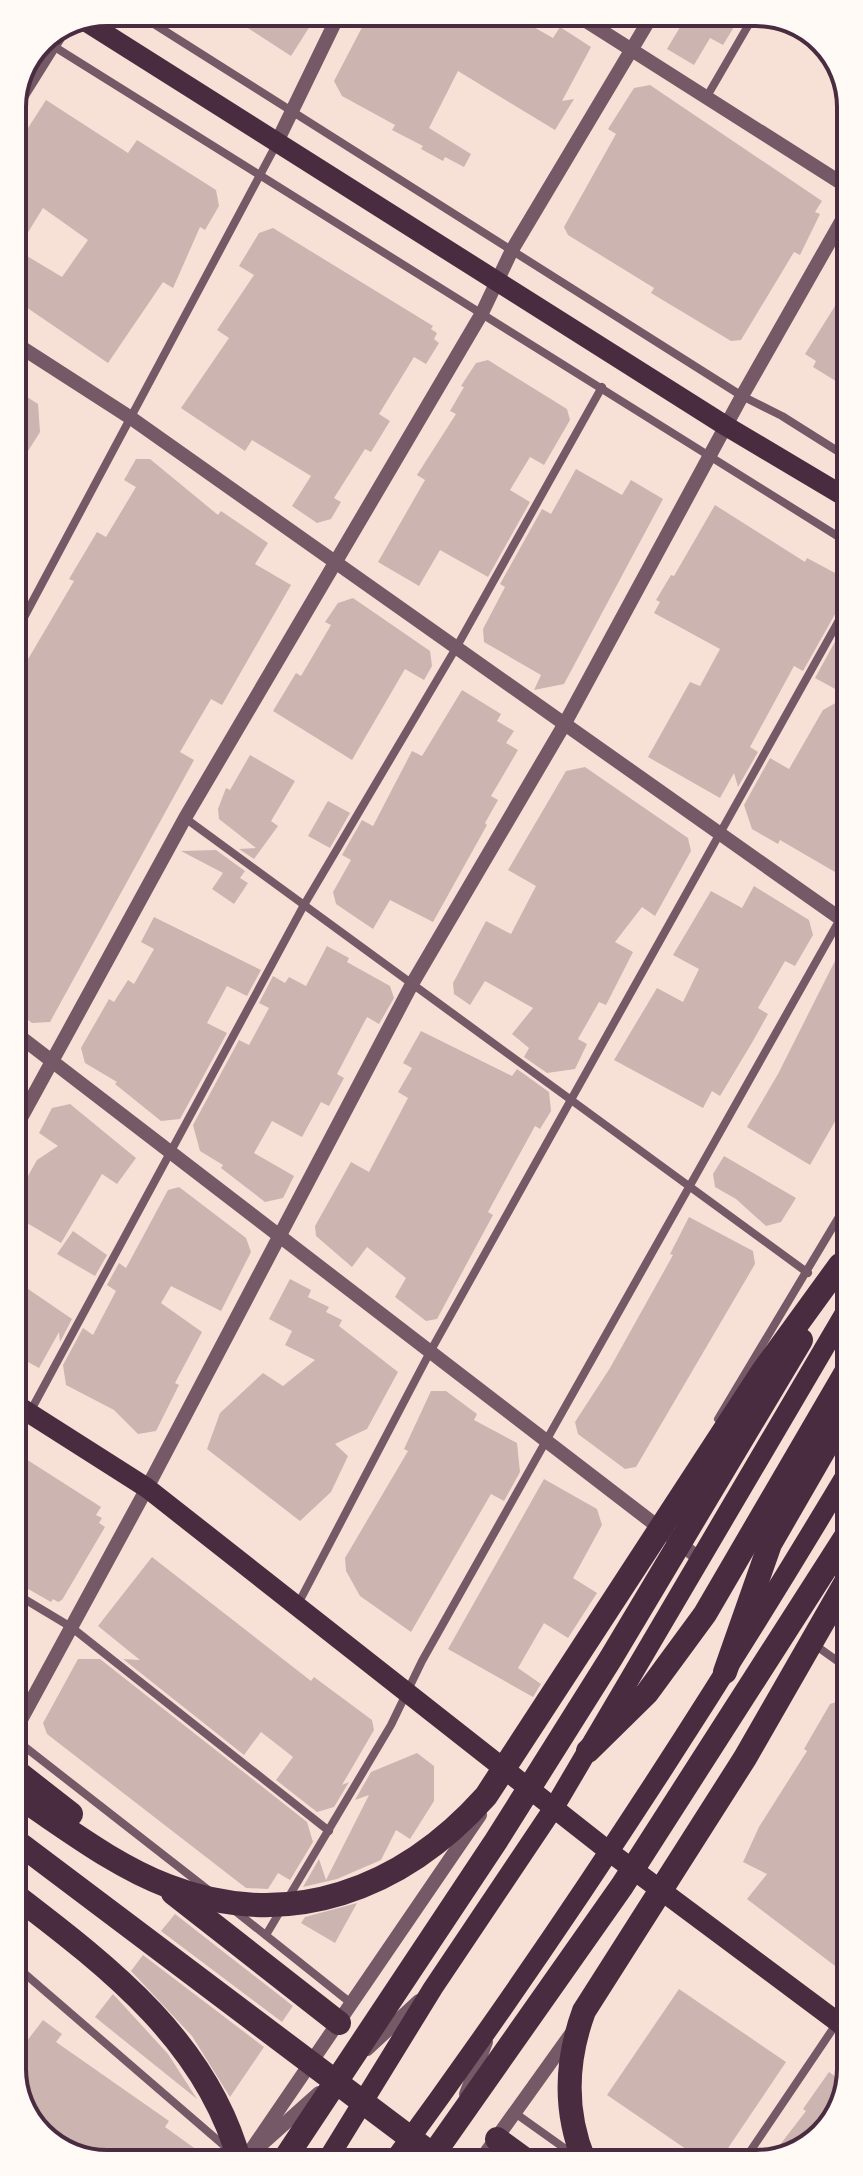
<svg xmlns="http://www.w3.org/2000/svg" width="863" height="2176" font-family="'Noto Sans',sans-serif">
<style>
.building{fill:#ccb4b1;fill-rule:evenodd}
.lines{fill:none;stroke-linecap:round;stroke-linejoin:round}
.minor{stroke:#755966;stroke-width:8}
.tertiary{stroke:#755966;stroke-width:14}
.primary{stroke:#4a2c40;stroke-width:20}
.motorway{stroke:#4a2c40;stroke-width:24}
.rim{fill:none;stroke:#4a2c40;stroke-width:4}
</style>
<rect width="100%" height="100%" fill="#f7e1d7"/>
<g class="building">
<path d="M223,12h96l-28,44z"/>
<path d="M370,12h157l-4,9 30,17 7,-11 31,20 -29,54 12,-2 -19,31 -97,-59 -29,57 42,26 -7,13 -19,-10 -2,4 -22,-12 2,-3 -31,-16 3,-5 -53,-29 -8,-15z"/>
<path d="M689,12h54l-20,33 -13,-7 -16,27 -27,-16z"/>
<path d="M650,85l172,116 -7,11 5,2 -20,41 -6,-3 -53,88 -10,1 -80,-48 3,-5 -86,-53 -4,-8 52,-93 -8,-5 26,-41z"/>
<path d="M46,100l82,53 9,-13 79,50 3,16 -14,24 -5,-3 -27,61 -10,-6 -55,81 -82,-56 -13,22 -1,-176zM43,208l45,32 -26,37 -45,-27z"/>
<path d="M273,228l160,98 -2,3 6,4 -3,6 5,4 -13,21 -12,-7 -35,57 11,7 -19,31 -6,-3 -31,49 7,4 -10,17 -14,4 -25,-17 19,-30 -59,-36 -7,11 -64,-43 48,-70 -12,-8 37,-55 -15,-9 20,-33z"/>
<path d="M835,306l12,8v74l-34,-21 3,-6 -11,-7z"/>
<path d="M488,360l79,49 3,11 -26,45 -14,-8 -20,33 20,12 -42,75 -48,-27 -21,36 -41,-24 47,-82 -8,-5 39,-61 -6,-3 14,-24 -3,-1 15,-23z"/>
<path d="M13,388l25,16 2,28 -27,43z"/>
<path d="M136,459h14l68,56 3,-4 47,32 -13,21 36,21 -69,120 -11,-6 -31,53 14,8 -144,262 -18,1 -18,-14v-116l13,-29 -13,-9v-172l60,-102 -5,-2 28,-47 9,5 30,-50 -12,-7z"/>
<path d="M576,469l46,26 9,-15 32,19 -99,185 -30,6 7,-15 -57,-33 -1,-13 22,-42 -5,-3 42,-75 9,5z"/>
<path d="M715,505l90,57 2,-4 30,16 6,26 -40,71 -9,-5 -44,81 8,5 -20,35 -4,-14 -14,25 -72,-41 42,-75 10,4 20,-37 -66,-36 6,-11 -4,-2 15,-25 3,1z"/>
<path d="M353,598l77,53 2,15 -8,14 -19,-11 -53,91 -79,-49 23,-38 5,3 30,-51 -6,-3 13,-19z"/>
<path d="M847,620l1,68v8l-33,-18z"/>
<path d="M462,690l39,24 -4,7 17,10 -8,12 12,7 -27,46 7,4 -13,23 2,2 -54,97 -43,-22 -17,29 -37,-25 -3,-12 18,-32 -9,-5 20,-35 11,6 39,-75 10,5z"/>
<path d="M848,696v156l-13,20 -55,-32 -2,4 -26,-15 -8,-24 26,-47 19,11 34,-59z"/>
<path d="M250,755l45,26 -24,40 7,5 -24,33 -15,-10 17,-1 -37,-29 -1,-10 8,-21 4,2z"/>
<path d="M585,767l103,71 3,13 -36,65 -13,-9 -27,35 18,10 -27,53 -7,-3 -21,37 9,5 -12,25 -28,4 -23,-16 5,-9 -17,-14 21,-26 -48,-27 -15,24 -16,-11 -1,-11 33,-62 25,13 25,-48 -28,-16 58,-99z"/>
<path d="M328,801l22,12 -20,35 -22,-12z"/>
<path d="M216,850l29,21 -5,7 8,5 -14,21 -22,-15 11,-16 -42,-22z"/>
<path d="M754,886l55,34 4,15 -18,31 -10,-5 -27,47 10,6 -15,27 -33,55 -8,-5 -9,17 -89,-48 43,-72 26,14 16,-33 -26,-14 38,-64 31,17z"/>
<path d="M154,917l107,53 -14,26 -20,-10 -20,37 20,10 -47,86 -19,2 -46,-37 2,-2 -32,-19 -4,-15 28,-49 5,3 14,-22 6,4 20,-35 -13,-7z"/>
<path d="M848,935l1,180 -8,-4 -31,54 -63,-38 31,-53z"/>
<path d="M327,946l22,12 -2,4 43,24 4,12 -15,26 -12,-7 -30,57 7,4 -15,28 -8,-4 -19,35 -30,-16 -18,32 40,23 -11,22 -18,4 -44,-34 2,-3 -23,-14 -7,-26 46,-85 10,5 20,-37 -10,-5 14,-27 12,7 4,-6 17,9z"/>
<path d="M421,1031l91,45 5,-7 32,23 2,19 -11,18 -5,-3 -17,31 -30,55 5,3 -56,104 -11,2 -31,-24 11,-19 -39,-31 -15,20 -36,-31 -1,-10 36,-64 18,10 39,-74 -10,-6 14,-24 -9,-5z"/>
<path d="M70,1104l66,54 -19,26 -15,-10 -41,69 -46,-27v-17l22,-39 21,-14 -19,-13 13,-25z"/>
<path d="M724,1156l72,42 -15,24 -15,4 -30,-27 -21,-12 -2,-13z"/>
<path d="M179,1187l67,51 5,14 -30,59 -50,-25 -10,17 41,29 -27,51 4,2 -23,46 -18,3 -24,-24 -48,-25 -3,-20 20,-37 10,7 23,-44 -9,-6 12,-22 7,5 42,-78z"/>
<path d="M689,1217l64,34 2,13 -119,203 -11,2 -47,-35 -3,-12 35,-54 63,-113 -3,-1z"/>
<path d="M73,1231l34,24 -12,21 -38,-22z"/>
<path d="M290,1279l21,11 -3,7 21,10 -3,5 16,8 -3,6 59,46 -31,57 -32,15 13,12 -17,36 -31,29 -93,-72 13,-36 43,-40 20,13 32,-26 -30,-15 7,-14 -23,-12z"/>
<path d="M15,1280l57,39 -12,23 -1,-10 -20,36 -24,-13z"/>
<path d="M431,1391h15l31,23 -3,6 43,23 3,29 -16,29 -13,-7 -80,138 -51,-36 -14,-25 -1,-13 63,-107 -4,-2z"/>
<path d="M15,1452l86,55 -5,8 6,3 -3,5 6,4 -43,73 -4,2 -5,-3 -2,3 -35,-20z"/>
<path d="M544,1479l53,30 5,16 -29,53 24,15 -29,45 -24,-15 -26,45 23,16 -8,13 -85,-48z"/>
<path d="M152,1557l159,124 3,-4 58,43 2,10 -32,55 7,-3 -15,25 -17,5 -41,-32 17,-23 -32,-25 -17,23 -121,-96 17,1 -42,-34z"/>
<path d="M78,1659h22l207,163 6,20 -23,38 -12,-7 -10,16 -22,-1 -199,-154 -4,-11z"/>
<path d="M842,1700l8,5 1,273 -104,-79 20,-25 -24,-12 16,-35 48,-76 -3,-2 26,-45z"/>
<path d="M417,1753l17,13v35l-24,38 -14,-9 -15,30 -44,19 -34,8 16,-28 7,21 43,-85 -14,5 16,-28z"/>
<path d="M357,1903l-22,40 -34,-20 4,-6z"/>
<path d="M175,1914l118,92 -11,16 -121,-91z"/>
<path d="M143,1955l121,92 -34,50 -38,-61 -61,-65z"/>
<path d="M679,1989l107,73 -66,98h-18l-95,-65z"/>
<path d="M113,1994l55,60 29,45 -102,-82z"/>
<path d="M43,2020l19,14 -6,8 113,79 -4,6 50,36 -115,1 -51,-20 -32,-45v-45z"/>
<path d="M829,2072l17,12 -14,42 -46,33h-17l37,-48 -3,-2z"/>
</g>
<g class="lines">
<g class="minor">
<path d="M135,12l607,384 40,20 65,41"/>
<path d="M42,39l805,503"/>
<path d="M706,98l50,-86"/>
<path d="M13,638l263,-493"/>
<path d="M185,818l623,455"/>
<path d="M30,1412l274,-507 152,-257 146,-261"/>
<path d="M718,1419l131,-219"/>
<path d="M16,1594l55,33 258,204"/>
<path d="M298,1604l132,-252 417,-746"/>
<path d="M815,1645l35,25"/>
<path d="M16,1740l191,149"/>
<path d="M234,1910l118,94"/>
<path d="M266,1935l125,-210 31,-64 426,-756"/>
<path d="M17,1967l211,182"/>
<path d="M515,2113l59,42"/>
<path d="M745,2159l106,-157"/>
</g>
<g class="tertiary">
<path d="M572,12l274,174"/>
<path d="M12,111l50,-80"/>
<path d="M276,144l64,-132"/>
<path d="M13,342l118,76 717,506"/>
<path d="M14,1032l686,527"/>
<path d="M15,1129l170,-311 297,-505 30,-63 142,-238"/>
<path d="M16,1729l131,-241 265,-504 152,-259 178,-329 104,-183"/>
<path d="M367,2049l52,-48"/>
<path d="M466,2094l20,-52"/>
<path d="M263,2143l56,-50"/>
<path d="M480,2161l91,-127"/>
<path d="M243,2162l237,-347"/>
</g>
<g class="primary">
<path d="M85,21l641,405 121,72"/>
<path d="M15,1404l132,84 464,365 240,179"/>
<path d="M326,2162l107,-174 122,-182 294,-500"/>
<path d="M393,2162c164,-224 315,-456 457,-694"/>
</g>
<g class="motorway">
<path d="M725,1672l45,-128 79,-137"/>
<path d="M588,1751l59,-58 58,-79 144,-247"/>
<path d="M16,1771l55,43"/>
<path d="M16,1795c49,32 97,70 152,91 121,47 235,3 318,-90l277,-425 77,-106"/>
<path d="M16,1841l425,320"/>
<path d="M173,1893l166,130"/>
<path d="M16,1896c94,72 192,147 224,267"/>
<path d="M497,2139l30,22"/>
<path d="M584,2160c-20,-49 -18,-100 0,-149l161,-253 105,-183"/>
<path d="M428,2162l194,-276 228,-356"/>
<path d="M282,2163l214,-322 115,-183 190,-318"/>
</g>
</g>
<path d="M0 0H863V2176H0ZM107 26H756A81 81 0 0 1 837 107V2069A81 81 0 0 1 756 2150H107A81 81 0 0 1 26 2069V107A81 81 0 0 1 107 26Z" fill="#fffaf5" fill-rule="evenodd"/>
<path class="rim" d="M107 26H756A81 81 0 0 1 837 107V2069A81 81 0 0 1 756 2150H107A81 81 0 0 1 26 2069V107A81 81 0 0 1 107 26Z"/>
</svg>
